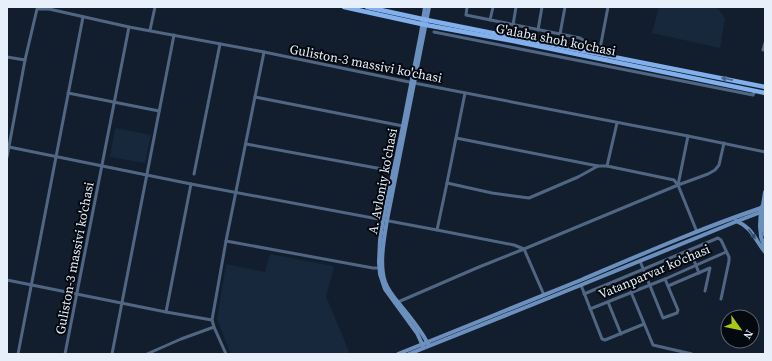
<svg xmlns="http://www.w3.org/2000/svg" width="772" height="361" font-family="'Source Serif 4',serif">
<style>
.built{fill:#17273c}
.lines{fill:none;stroke-linecap:round;stroke-linejoin:round}
.street{stroke:#506683;stroke-width:3}
.secondary{stroke:#6c90be;stroke-width:4}
.primary{stroke:#81b0ec;stroke-width:4.5}
.oneway{fill:#496489}
.oneway2{fill:#384c66}
.labels{text-anchor:middle;stroke-width:4;stroke-linejoin:round;paint-order:stroke}
.street-label{font-size:13px;fill:#e7effa;stroke:#04080f}
</style>
<rect width="100%" height="100%" fill="#121e2e"/>
<g class="built">
<path d="M659,7h58l8,12 -5,29 -68,-15z"/>
<path d="M115,128l36,7 -6,28 -35,-6z"/>
<path d="M270,254l63,12 1,2 -8,28 24,58h-119l-14,-35 9,-55 39,8z"/>
</g>
<g class="lines">
<g class="street">
<path d="M467,7l-1,8 114,23 3,2 -1,10"/>
<path d="M490,20l3,-13"/>
<path d="M513,25l3,-18"/>
<path d="M150,30l5,-23"/>
<path d="M538,30l4,-23"/>
<path d="M434,32l319,63 2,-4"/>
<path d="M560,34l5,-27"/>
<path d="M763,50l2,-7"/>
<path d="M599,54l9,-47"/>
<path d="M7,57l18,3"/>
<path d="M68,93l91,18"/>
<path d="M255,97l148,29"/>
<path d="M456,138l142,28h9l67,14 4,5 19,47"/>
<path d="M246,144l147,27"/>
<path d="M9,147l182,37 246,46 77,15 10,4 20,46"/>
<path d="M7,157l18,-97 12,-51h12l80,18 135,25 150,31 274,53 77,16"/>
<path d="M607,166l10,-43"/>
<path d="M194,174l26,-130"/>
<path d="M447,183l45,10 37,5 49,-21 20,-11"/>
<path d="M678,185l10,-49"/>
<path d="M437,230l10,-47 18,-90"/>
<path d="M226,241l147,27h6"/>
<path d="M690,250l9,23"/>
<path d="M640,261l23,57 14,-5 1,-3 -13,-31"/>
<path d="M7,280l159,32 46,8"/>
<path d="M581,285l21,54 3,1 39,-16"/>
<path d="M668,286l42,-18 -5,23"/>
<path d="M631,292l22,53 39,9"/>
<path d="M584,294l134,-56 3,2 8,17v4l-8,38"/>
<path d="M398,302l81,-35 45,-18 154,-64 30,-11 7,-4 4,-5 5,-22"/>
<path d="M608,302l13,32"/>
<path d="M590,309l75,-30 61,-27"/>
<path d="M166,312l25,-128"/>
<path d="M18,354l65,-337"/>
<path d="M65,354l64,-327"/>
<path d="M112,354l62,-319"/>
<path d="M147,354l34,-15 33,-12"/>
<path d="M226,354l-12,-27 -2,-7 14,-79 38,-189"/>
</g>
<g class="secondary">
<path d="M765,192l-2,13 -2,3 -1,18 1,11 4,11"/>
<path d="M764,211l-1,15 2,9"/>
<path d="M736,221c16,6 19,19 29,31"/>
<path d="M428,344c-7,-14 -18,-27 -27,-38 -6,-7 -13,-15 -16,-24 -6,-18 -1,-43 2,-62l42,-213"/>
<path d="M423,346l-6,-13 -32,-44 -5,-15 -1,-12 1,-22 3,-20 20,-94 18,-93 4,-26"/>
<path d="M398,354c61,-25 122,-49 183,-74 59,-25 118,-51 180,-72h3"/>
<path d="M409,354l172,-69 154,-63 26,-10h3"/>
</g>
<g class="primary">
<path d="M344,7l82,18 82,15 257,53"/>
<path d="M367,7l60,13 338,67"/>
</g>
</g>
<defs><path id="oneway-solid" d="M-6-.8H1V-3.2L6.5 0L1 3.2V.8H-6Z"/></defs>
<use class="oneway" href="#oneway-solid" transform="translate(727 79) rotate(-169)"/>
<use class="oneway2" href="#oneway-solid" transform="translate(752 234) rotate(54)"/>
<g class="labels">
<g class="street-label">
<text transform="translate(556 39) rotate(11)" y="5">G'alaba shoh ko'chasi</text>
<text transform="translate(366 63) rotate(11)" y="5">Guliston-3 massivi ko'chasi</text>
<text transform="translate(382 181) rotate(-79)" y="5">A. Avloniy ko'chasi</text>
<text transform="translate(74 258) rotate(-79)" y="5">Guliston-3 massivi ko'chasi</text>
<text transform="translate(654 271) rotate(-23)" y="5">Vatanparvar ko'chasi</text>
</g>
</g>
<rect width="772" height="361" fill="none" stroke="#e7effa" stroke-width="16"/>
<g transform="translate(740 329) rotate(123)"><circle r="19" fill="#04080f" stroke="#5f646d"/>
<path d="M0-3L7 15L0 10L-7 15Z" fill="#aac717"/>
<text y="-6" font-size="11" font-weight="bold" text-anchor="middle" fill="#e7effa">N</text>
</g>
</svg>
